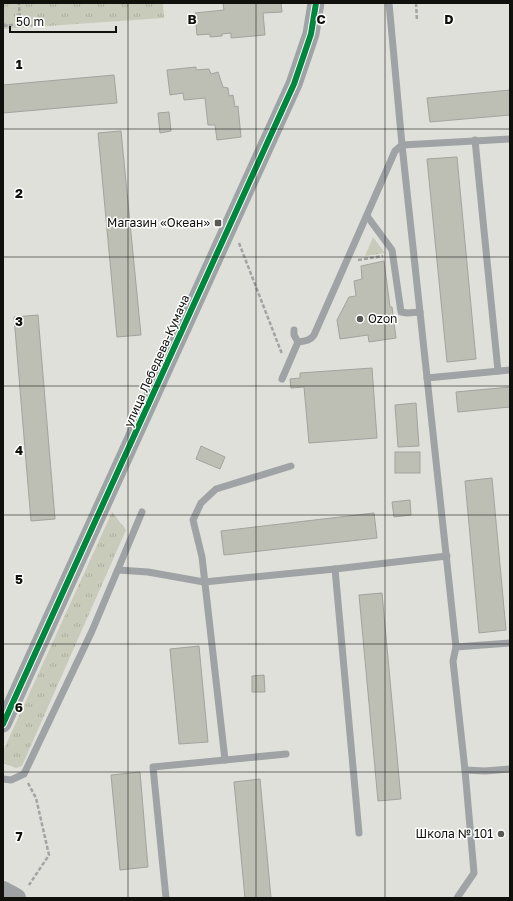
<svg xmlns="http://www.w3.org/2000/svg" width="513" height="901" font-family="'Golos Text',sans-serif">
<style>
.grass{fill:url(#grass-tufts)}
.building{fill:#bdbeb4;stroke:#a3a39f}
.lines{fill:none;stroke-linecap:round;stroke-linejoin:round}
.path{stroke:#a2a4a4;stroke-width:2.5;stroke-dasharray:4 2;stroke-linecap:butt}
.service{stroke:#9fa3a6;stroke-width:7}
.tertiary{stroke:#9fa3a6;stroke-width:17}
.secondary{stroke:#9fa2a4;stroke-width:20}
.cycleway-casing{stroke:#fff;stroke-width:8}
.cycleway{stroke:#00873e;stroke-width:6}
.grid{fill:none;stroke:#10100c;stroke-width:1;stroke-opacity:0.55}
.poi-dot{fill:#595954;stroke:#fff;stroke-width:1.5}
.labels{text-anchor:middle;stroke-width:3;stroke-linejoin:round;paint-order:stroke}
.poi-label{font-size:12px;fill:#10100c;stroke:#fff;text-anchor:end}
.street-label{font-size:12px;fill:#10100c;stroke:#fff}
.grid-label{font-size:13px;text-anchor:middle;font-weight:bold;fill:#10100c;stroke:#fff;stroke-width:3;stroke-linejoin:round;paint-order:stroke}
</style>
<defs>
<pattern id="grass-tufts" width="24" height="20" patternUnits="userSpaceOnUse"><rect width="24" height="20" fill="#c9cbba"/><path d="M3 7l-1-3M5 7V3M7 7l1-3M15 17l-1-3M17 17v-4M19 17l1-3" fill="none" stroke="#acad9f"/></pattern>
</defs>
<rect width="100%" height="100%" fill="#e0e0da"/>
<g class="grass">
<path d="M3,3h160l1,15 -161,11z"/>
<path d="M373,237l12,16 -20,3z"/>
<path d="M112,512l14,18 -104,236 -6,2 -13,-5v-12z"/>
</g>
<g class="building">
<path d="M223,3h58l1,9 -19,1 2,22 -34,3v-5l-9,1v2l-12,1v-3l-13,1 -2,-22 29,-3z"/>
<path d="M196,67v3l13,-1 2,5 7,-2 5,15 5,1 1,8 4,-1 2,12 3,-1 3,31 -24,3 -2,-15h-7l-3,-27 -21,2 -1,-7 -13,2 -3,-25z"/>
<path d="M114,75l3,28 -114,10v-28z"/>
<path d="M510,90v25l-80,7 -3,-24z"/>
<path d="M169,112l2,19 -11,2 -2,-20z"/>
<path d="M121,131l20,204 -24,2 -19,-204z"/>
<path d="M457,157l19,202 -29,3 -20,-203z"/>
<path d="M384,261l6,46h2l4,31 -27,4 -1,-7 -28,4 -3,-19 12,-23 7,-1 -2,-15 8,-2 -1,-13z"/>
<path d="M38,315l17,204 -24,2 -17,-204z"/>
<path d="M372,368l5,70 -68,5 -5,-56 -13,1 -1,-9 10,-1v-5z"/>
<path d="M510,387v20l-52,5 -2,-20z"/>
<path d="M416,403l3,43 -21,1 -3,-42z"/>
<path d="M201,446l24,11 -5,12 -24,-10z"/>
<rect x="395" y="452" width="25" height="21"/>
<path d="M492,478l14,152 -27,3 -14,-152z"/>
<path d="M410,500l1,15 -17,2 -2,-15z"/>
<path d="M374,513l3,25 -153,17 -3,-24z"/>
<path d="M382,593l19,206 -23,2 -19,-206z"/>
<path d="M199,646l9,96 -29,2 -9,-95z"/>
<path d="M264,675l1,17h-13v-16z"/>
<path d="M140,772l8,95 -28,3 -9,-95z"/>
<path d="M260,779l11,119h-26l-11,-116z"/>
</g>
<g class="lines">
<g class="path">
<path d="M416,3l1,18"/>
<path d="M3,26l17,-2 -1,-21"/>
<path d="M239,243l43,111"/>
<path d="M358,260l25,-4"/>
<path d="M28,783l8,15 13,57 -20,30"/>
</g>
<g class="service">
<path d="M389,3l13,142 54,502 -3,14 12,109 9,103 -17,25"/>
<path d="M475,140l23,231"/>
<path d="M367,216l25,34 9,62 6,1 13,-1"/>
<path d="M294,330v5l4,7"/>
<path d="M427,378l83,-8"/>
<path d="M282,379l16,-37c7,-1 12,-1 16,-7l81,-184 7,-6 108,-6"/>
<path d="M335,569l24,264"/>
<path d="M118,570l30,2 56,10 131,-13 112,-13"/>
<path d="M456,647l54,-4"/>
<path d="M225,760l-23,-203 -9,-37 8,-17 15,-14 75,-23"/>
<path d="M465,770l20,1 25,-2"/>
<path d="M3,779l8,1 13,-6 68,-143 50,-119"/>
<path d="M166,898l-13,-131 133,-13"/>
</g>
<path class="tertiary" d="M3,724l291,-640 17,-50 5,-31"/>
<path class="secondary" d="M3,891l13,7"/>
<g class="cycleway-casing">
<path id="cycleway" d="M3,724l291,-640 17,-50 5,-31"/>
</g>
<use href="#cycleway" class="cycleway"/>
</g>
<path class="grid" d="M128,3v895M256,3v895M385,3v895M3,129h507M3,257h507M3,386h507M3,515h507M3,644h507M3,772h507"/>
<g class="poi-dot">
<rect x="214" y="219" width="8" height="8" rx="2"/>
<circle cx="360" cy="319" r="4"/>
<circle cx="501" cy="834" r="4"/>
</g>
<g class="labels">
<g class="poi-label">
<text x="210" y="227">Магазин «Океан»</text>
<text x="368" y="323" text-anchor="start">Ozon</text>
<text x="493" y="838">Школа № 101</text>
</g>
<g class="street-label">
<text transform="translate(157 361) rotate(-66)" y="4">улица Лебедева-Кумача</text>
</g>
</g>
<g class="grid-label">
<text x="192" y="24">B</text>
<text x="321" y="24">C</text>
<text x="449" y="24">D</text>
<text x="19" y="69">1</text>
<text x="19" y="198">2</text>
<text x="19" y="326">3</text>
<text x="19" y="455">4</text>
<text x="19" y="584">5</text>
<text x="19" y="712">6</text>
<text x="19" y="841">7</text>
</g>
<rect width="513" height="901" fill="none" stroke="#10100c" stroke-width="8"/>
<path d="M10 26v6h106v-6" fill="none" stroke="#10100c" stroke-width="2"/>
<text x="16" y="26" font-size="12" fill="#10100c" stroke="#ffffff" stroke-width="3" paint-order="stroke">50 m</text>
</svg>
